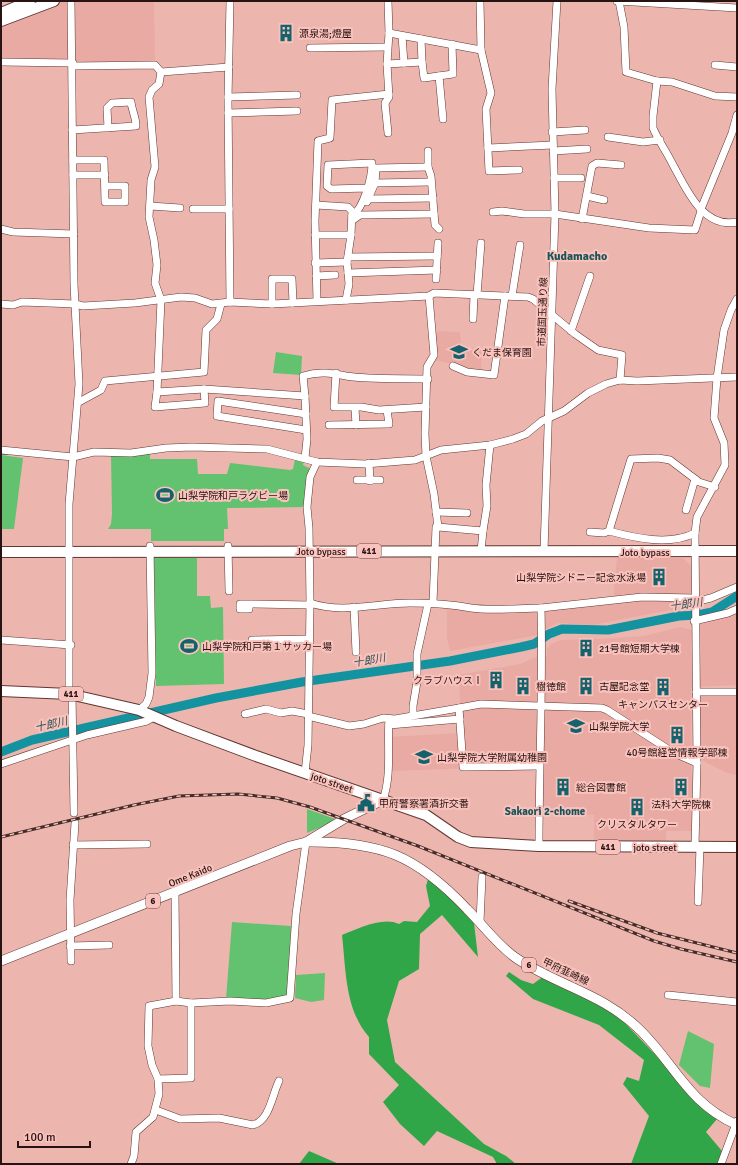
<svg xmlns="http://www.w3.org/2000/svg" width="738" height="1165" font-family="Signika,'Noto Sans JP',sans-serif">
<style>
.built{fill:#e8aaa2}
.green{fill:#62c26f}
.forest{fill:#31a648}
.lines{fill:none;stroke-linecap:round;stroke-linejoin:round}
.stream{stroke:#1393a0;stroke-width:1.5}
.river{stroke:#1393a0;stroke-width:9}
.minor-casing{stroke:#623631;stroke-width:8}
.major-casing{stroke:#623631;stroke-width:10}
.highway-casing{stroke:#623631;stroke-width:12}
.minor{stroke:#fff;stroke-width:7}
.major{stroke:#fff;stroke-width:9}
.highway{stroke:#fff;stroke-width:10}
.rail-casing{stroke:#442c29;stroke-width:3}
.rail{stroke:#fac2bc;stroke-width:1.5;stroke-dasharray:4.5;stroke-linecap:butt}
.labels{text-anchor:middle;stroke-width:4;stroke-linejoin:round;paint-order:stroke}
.shield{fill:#fac2bc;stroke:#664845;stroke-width:1}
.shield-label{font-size:9px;font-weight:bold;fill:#271412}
.poi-label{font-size:10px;fill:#271412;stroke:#fac2bc;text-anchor:start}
.street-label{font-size:10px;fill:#271412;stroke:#fac2bc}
.water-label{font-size:11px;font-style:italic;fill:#315357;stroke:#fac2bc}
.neighbourhood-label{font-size:11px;font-weight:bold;fill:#17535a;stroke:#fac2bc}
.quarter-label{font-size:12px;font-weight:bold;fill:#17535a;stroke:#fac2bc}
</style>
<rect width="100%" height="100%" fill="#ecb6af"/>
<g class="built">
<path d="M54,1h100l1,64 -154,-3v-41z"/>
<path d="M434,331l26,1 1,16 21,1 -1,22 -14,-1 -13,-6 -20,-4z"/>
<path d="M617,558h66l8,8v40l-99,19 -34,-2 -14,7 -1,-20 70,-8z"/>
<path d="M447,608l21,3 71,1 -1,23 -88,16 -3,-13z"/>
<path d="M737,613v72l-46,2 1,144h-26v12l-72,1v-29l-52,-1 -3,-48 -150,5v-34l72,-4 -2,-58 61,-11 19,-8h8v-7l4,-5 10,-4 56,-2 26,-2 38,-9 10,3 8,-5z"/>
<path d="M699,695h38v80l-10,-2 -26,-13z"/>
</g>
<g class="green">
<path d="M276,352l26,4 -1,19 -28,-2z"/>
<path d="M150,453v6h47l1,15h29l3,-11 60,7 3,-1 2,-10 9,2 -1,4 10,5 -6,37 -80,1 1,21h-4v12h-73v-12h-43l3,-5 1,-10 -1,-59z"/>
<path d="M1,455l22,3 -9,71h-13z"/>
<path d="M154,557l43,1v38h13l1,12 12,-1 1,77 -68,2z"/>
<path d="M307,809l31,11 -31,13z"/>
<path d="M232,922l59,4 -3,70 -22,5 -40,-2z"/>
<path d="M325,973l-1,27 -13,2 -16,-4 1,-23z"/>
<path d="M688,1031l26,13 -4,44 -10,-2 -21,-21z"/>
</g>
<g class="forest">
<path d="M429,876l45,47 4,34 -36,-42 -22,19 -1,35 -20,12 -12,39 8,42 89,82 22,12 10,8h-19l-4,-7 -56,-26 -13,15 -24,-22 -17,-22 16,-17 -30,-31v-17c-24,-27 -23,-67 -27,-102 15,-6 41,-19 57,-11l5,-3 13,1 13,-16 -4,-20z"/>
<path d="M509,972l12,8 12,4 11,-8 53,25 26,20 94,98 -11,13 16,19 -5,13h-86l18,-48 -26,-32 4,-7 12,4 5,-21 -45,-35 -66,-26 -27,-23z"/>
<path d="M309,1151l30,13h-40z"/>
</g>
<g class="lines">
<path class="stream" d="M1,454h6"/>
<path class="river" d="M1,752l31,-12 184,-42 86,-16 148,-21 71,-14 13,-3 15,-10 13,-5 46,1 71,-14 19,-1 14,-3 25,-16"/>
<g class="minor-casing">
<g id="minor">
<path d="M230,1l-2,98 2,203"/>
<path d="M388,1l1,32 -2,31 2,33 -4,6 3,30"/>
<path d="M480,1l1,49 10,43 -5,16 3,62 30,-1"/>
<path d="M617,1l120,7"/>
<path d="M619,1l5,26 2,45 31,9 15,1 43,14 22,1"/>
<path d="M389,33l92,17"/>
<path d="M402,36l2,27"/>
<path d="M421,39l1,23"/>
<path d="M310,48l77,-1"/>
<path d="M1,62l72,1"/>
<path d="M387,64l35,-2 2,16 29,-4 -1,-30"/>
<path d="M715,65l22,2"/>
<path d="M73,66l82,-1 6,7 -2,12 -7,6 -3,7 6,70 -4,13 -2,37 5,23 3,25 -2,18 6,17 -4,92 47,-3 101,7 2,43 -2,19"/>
<path d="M161,72l68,-5"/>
<path d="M439,76l4,43"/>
<path d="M657,81l-4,35v12c5,12 13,23 19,35 14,25 30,66 65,59"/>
<path d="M228,97l69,-2"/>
<path d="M228,113l69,-2"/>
<path d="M72,130l64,-4c0,-9 -4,-15 -5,-24l-19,1 -5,5 1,20"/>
<path d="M552,132l33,-2"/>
<path d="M608,137l35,5 17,-2"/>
<path d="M488,148l65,-3"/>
<path d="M428,151v16l3,9 4,49 4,4"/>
<path d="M553,151l34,-2"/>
<path d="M73,160h31l1,42h20v-16h-20"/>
<path d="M73,175h32"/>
<path d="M554,178h27"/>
<path d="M375,183l56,-1"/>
<path d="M587,196l17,4"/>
<path d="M368,199l7,-16 1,-15 52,-1"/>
<path d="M367,202l1,-3 65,-1"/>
<path d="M316,205l32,2 4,4 -1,24 -4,27 2,22 -3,16"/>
<path d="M150,206l30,2"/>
<path d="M193,209h36"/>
<path d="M701,209l31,-76 5,-18"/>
<path d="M493,212l9,-1 22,3h31l94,14 46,2 6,-19"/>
<path d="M352,216c12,-8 20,-39 20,-53l-44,2 -1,21 4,3 36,-1"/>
<path d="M582,219l10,-53 5,-3 24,2"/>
<path d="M353,220l7,-5 74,-1"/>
<path d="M1,229l12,3 61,2"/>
<path d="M315,235h36"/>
<path d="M348,257l89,-1"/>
<path d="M315,263l32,-1"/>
<path d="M348,273l89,-3"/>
<path d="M316,276l19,-1"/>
<path d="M436,279l2,-36"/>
<path d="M477,295l4,-52"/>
<path d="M429,296l5,59 -7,12 -2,67 1,22 8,38 4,33h-2l-3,76"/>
<path d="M512,296l8,-51"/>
<path d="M317,301l-2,-80 3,-80 12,-3 2,-38 57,-6"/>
<path d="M1,304l12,1 9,-3 53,2 8,2 52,-3 46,-6 14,1 17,6 18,-2 42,2 157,-8 5,-3 94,4 5,2 42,35 23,16 24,5 -2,25"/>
<path d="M272,304v-25h20l1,24"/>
<path d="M473,319l1,-24"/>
<path d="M571,331l19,-55"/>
<path d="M453,366l14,6 27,3 11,-79"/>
<path d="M336,373l-2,34h27l18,3 47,-3"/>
<path d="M157,392l-2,15 50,-4 -1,-14"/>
<path d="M305,396l-2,-20c16,-5 28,-3 43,0 26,4 55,2 82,3"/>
<path d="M79,402l22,-12 4,-9 99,-9 2,-42 11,-11 4,-15"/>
<path d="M355,408l1,17"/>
<path d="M306,414l-88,-13 -1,15 89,14"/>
<path d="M329,425l60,-1 -2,-14"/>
<path d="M1,450l72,7 21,-5 37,1 35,-5 26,-1 75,2 50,13 48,2 50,-4 26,-10 49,-5 23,-6 13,-5 16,-13 22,-10 24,-18 18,-9 14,-4 17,1 100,-4"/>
<path d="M369,463l1,18"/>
<path d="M357,480h23"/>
<path d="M686,510l9,-31"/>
<path d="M436,512l31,1"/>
<path d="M438,527l45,4 4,-25 -1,-21 4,-40"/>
<path d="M590,532l14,1 5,-2"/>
<path d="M695,533c-26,13 -60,5 -86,-2l22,-72 27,-1 12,2 29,22 16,5"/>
<path d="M228,546l1,45"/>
<path d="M481,551l2,-20"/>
<path d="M544,551l11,-337 -3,-125 5,-88"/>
<path d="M694,602l17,-4 26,-11"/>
<path d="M310,603c32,11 68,0 100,0 21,0 40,1 61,5 20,3 49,0 70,0"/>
<path d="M249,604v5h-9v-5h9l61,1"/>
<path d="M354,607l2,45"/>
<path d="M694,621l34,-8 9,-4"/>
<path d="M1,640l70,5"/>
<path d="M252,640l57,-1"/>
<path d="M696,692h41"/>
<path d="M69,694v-190l10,-120 -5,-100 -3,-283"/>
<path d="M72,694l2,119"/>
<path d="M459,708l22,-4 121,4 5,2 67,43 23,10"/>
<path d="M139,710l7,-6 3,-7 3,-24 -2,-127"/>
<path d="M245,714l21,-5 15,4 11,-2 16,3"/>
<path d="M308,716l41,10 15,-2 19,-6 12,1 64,-11 4,59 76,-1"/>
<path d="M413,716v-10l4,-24v-28l11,-50"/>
<path d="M389,725l71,-6"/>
<path d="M1,764l86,-29 60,-14 7,-4"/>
<path d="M305,773l3,-28 2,-142 -1,-75 -2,-21 3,-30 7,-15"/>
<path d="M383,800c9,-26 4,-54 6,-81"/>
<path d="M73,845l74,-1"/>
<path d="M539,846c0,-79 4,-159 2,-238l101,-11 53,1"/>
<path d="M695,847l2,-84 -2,-230 2,-16 28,-52 -1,-22 -10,-25 3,-40 7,-48 7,-20 6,-11"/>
<path d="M175,893l1,108"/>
<path d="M698,902l2,-55"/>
<path d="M480,922l2,-45"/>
<path d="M70,946l39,-1"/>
<path d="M71,961l-1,-61 5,-77"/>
<path d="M668,995l69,7"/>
<path d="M158,1079l33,-1v-75"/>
<path d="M156,1110l24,9 39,-1 34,7c17,-5 19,-30 26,-44"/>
<path d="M131,1164l3,-8 2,-24 17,-15 6,-23 -1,-15 -6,-14 -4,-19 1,-40 27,-5 15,2 39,-2 36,2 24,-5 6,-84 10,-72"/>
<path d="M721,1164l16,-43"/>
</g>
</g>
<g class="major-casing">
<g id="major">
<path d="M306,842c74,-1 110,13 161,67 16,16 30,36 49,49 42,28 87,35 125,73 35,35 47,72 96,94"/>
<path d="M1,961l289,-115 16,-4 38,-23 39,-19"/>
</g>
</g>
<g class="highway-casing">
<g id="highway">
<path d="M1,13l29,-12"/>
<path d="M1,21l53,-20"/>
<path d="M1,552l736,-1"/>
<path d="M1,691l68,3 70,16 37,16 80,30 170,59 32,22 13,5 68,4 198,1"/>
</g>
</g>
<use href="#minor" class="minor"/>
<use href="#major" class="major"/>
<use href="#highway" class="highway"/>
<g class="rail-casing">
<g id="rail">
<path d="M1,837l133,-32 45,-9 59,-2 39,4 33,9 108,39 236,95 27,8 56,13"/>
<path d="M569,901l88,32 80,20"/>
</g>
</g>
<use href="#rail" class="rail"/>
</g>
<defs>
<g id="building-bare" transform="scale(1.38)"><path d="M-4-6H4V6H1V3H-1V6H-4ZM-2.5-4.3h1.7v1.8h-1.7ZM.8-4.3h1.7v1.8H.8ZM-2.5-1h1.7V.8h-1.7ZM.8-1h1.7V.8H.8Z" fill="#14626b" stroke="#fac2bc" stroke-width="2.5" paint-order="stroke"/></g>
<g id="school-bare" transform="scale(1.38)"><path d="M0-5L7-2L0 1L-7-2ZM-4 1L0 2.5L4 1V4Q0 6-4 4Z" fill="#14626b" stroke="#fac2bc" stroke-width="2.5" paint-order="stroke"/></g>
<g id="stadium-bare" transform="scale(1.38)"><path d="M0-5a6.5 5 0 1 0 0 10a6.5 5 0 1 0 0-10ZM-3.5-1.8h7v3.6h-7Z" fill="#14626b" stroke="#fac2bc" stroke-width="2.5" paint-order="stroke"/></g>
<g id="university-bare" transform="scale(1.38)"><path d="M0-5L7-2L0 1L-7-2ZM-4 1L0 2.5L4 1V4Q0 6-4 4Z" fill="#14626b" stroke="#fac2bc" stroke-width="2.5" paint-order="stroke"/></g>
<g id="civic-bare" transform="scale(1.38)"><path d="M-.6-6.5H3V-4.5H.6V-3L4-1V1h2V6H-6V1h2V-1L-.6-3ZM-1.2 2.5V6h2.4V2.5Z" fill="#14626b" stroke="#fac2bc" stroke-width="2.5" paint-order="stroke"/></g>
</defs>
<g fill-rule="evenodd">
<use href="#building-bare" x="286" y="33"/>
<use href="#school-bare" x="459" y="352"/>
<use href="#stadium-bare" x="165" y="495"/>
<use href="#building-bare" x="659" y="577"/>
<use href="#stadium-bare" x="189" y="646"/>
<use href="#building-bare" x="586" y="648"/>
<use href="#building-bare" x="496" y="680"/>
<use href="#building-bare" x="523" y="686"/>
<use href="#building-bare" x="586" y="686"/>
<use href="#building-bare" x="663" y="687"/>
<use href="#university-bare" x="576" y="726"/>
<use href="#building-bare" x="677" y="735"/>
<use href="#school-bare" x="424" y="757"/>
<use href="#building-bare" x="563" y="787"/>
<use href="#building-bare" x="681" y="787"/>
<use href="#civic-bare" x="366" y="803"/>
<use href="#building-bare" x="637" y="807"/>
</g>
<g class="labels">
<g class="shield">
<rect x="357" y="544" width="24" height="14" rx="3"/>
<rect x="59" y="687" width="24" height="14" rx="3"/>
<rect x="596" y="840" width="24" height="14" rx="3"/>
<rect x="146" y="894" width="14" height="14" rx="3"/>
<rect x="522" y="958" width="14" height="14" rx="3"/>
</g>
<g class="shield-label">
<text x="369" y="554">411</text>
<text x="71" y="697">411</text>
<text x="608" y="850">411</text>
<text x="153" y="904">6</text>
<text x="529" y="968">6</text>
</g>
<g class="poi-label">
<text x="299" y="37">源泉湯;燈屋</text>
<text x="472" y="356">くだま保育園</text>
<text x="178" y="499">山梨学院和戸ラグビー場</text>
<text x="646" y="581" text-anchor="end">山梨学院シドニー記念水泳場</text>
<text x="202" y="650">山梨学院和戸第１サッカー場</text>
<text x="599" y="652">21号館短期大学棟</text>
<text x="483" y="684" text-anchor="end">クラブハウスⅠ</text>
<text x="536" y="690">樹徳館</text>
<text x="599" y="690">古屋記念堂</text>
<text x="663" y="708" text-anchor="middle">キャンパスセンター</text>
<text x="589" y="730">山梨学院大学</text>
<text x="677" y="756" text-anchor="middle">40号館経営情報学部棟</text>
<text x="437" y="761">山梨学院大学附属幼稚園</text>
<text x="576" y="791">総合図書館</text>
<text x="379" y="807">甲府警察署酒折交番</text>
<text x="681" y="808" text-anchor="middle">法科大学院棟</text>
<text x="637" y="828" text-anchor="middle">クリスタルタワー</text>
</g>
<g class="street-label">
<text transform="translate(542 312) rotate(-88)" y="4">市道国玉通り線</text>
<text x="321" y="555">Joto bypass</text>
<text x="645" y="556">Joto bypass</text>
<text transform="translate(332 782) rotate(19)" y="4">joto street</text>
<text x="655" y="851">joto street</text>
<text transform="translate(190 875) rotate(-22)" y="4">Ome Kaido</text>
<text transform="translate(566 971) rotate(25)" y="4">甲府韮崎線</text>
</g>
<g class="water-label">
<text transform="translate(686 604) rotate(-8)" y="4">十郎川</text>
<text transform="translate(369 660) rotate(-10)" y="4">十郎川</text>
<text transform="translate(51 724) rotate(-13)" y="4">十郎川</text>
</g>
<g class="neighbourhood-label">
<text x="545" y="815">Sakaori 2-chome</text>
</g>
<g class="quarter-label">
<text x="577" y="260">Kudamacho</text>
</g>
</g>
<rect width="738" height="1165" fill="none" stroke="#271412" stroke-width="4"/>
<path d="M18 1141v6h72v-6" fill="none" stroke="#271412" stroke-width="2"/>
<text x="24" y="1141" font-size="12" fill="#271412" stroke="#fac2bc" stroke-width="3" paint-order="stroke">100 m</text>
</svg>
